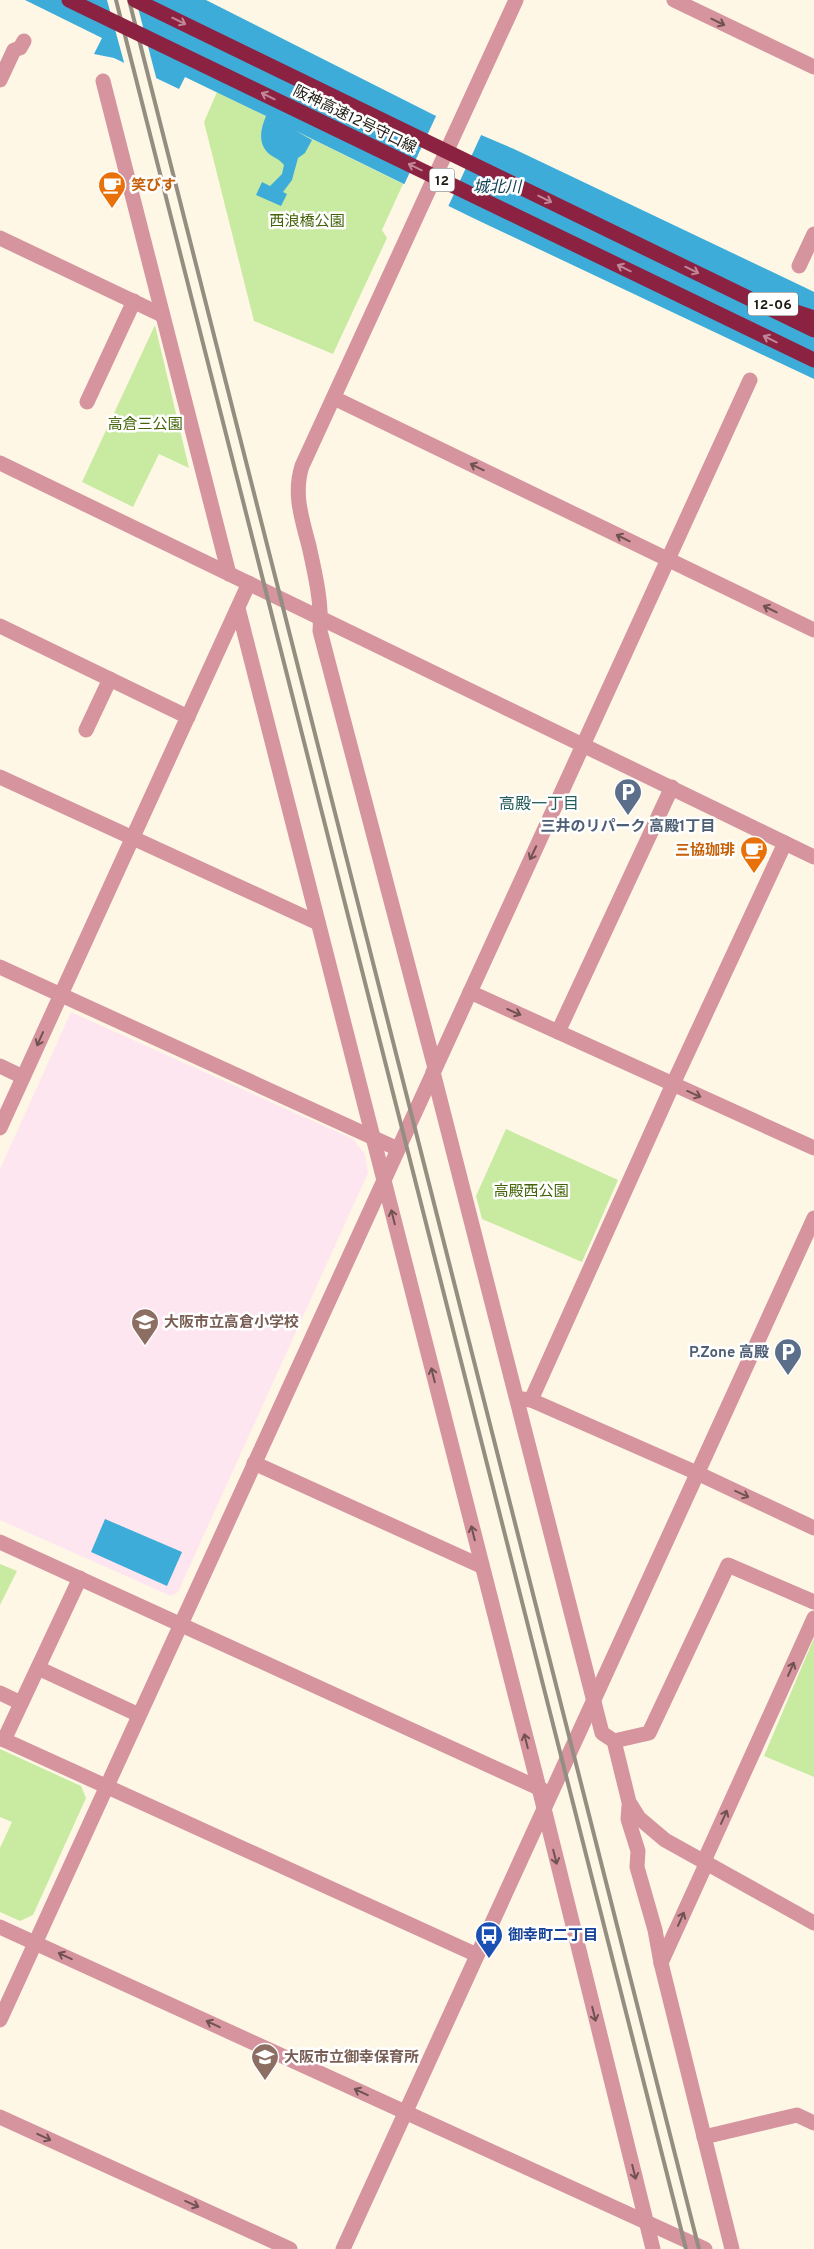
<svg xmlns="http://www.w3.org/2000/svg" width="814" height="2249" font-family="Overpass,'Noto Sans JP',sans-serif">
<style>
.education{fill:#fee6f1}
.green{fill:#c8eba1}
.water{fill:#3eacd9}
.pier{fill:#fef7e6}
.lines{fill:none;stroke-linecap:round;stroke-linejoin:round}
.minor{stroke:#d5949e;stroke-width:15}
.highway{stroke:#8c2241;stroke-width:15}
.rail{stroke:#938e81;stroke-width:4}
.highway-bridge{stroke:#8c2241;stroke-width:15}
.oneway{stroke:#c08596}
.oneway2{stroke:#705252}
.labels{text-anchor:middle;stroke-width:5;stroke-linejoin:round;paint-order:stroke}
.shield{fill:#fff;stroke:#62605a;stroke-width:1}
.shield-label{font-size:14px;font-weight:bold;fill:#1e1c14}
.street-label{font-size:15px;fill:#1e1c14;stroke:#fff}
.food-label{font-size:15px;font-weight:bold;fill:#c56008;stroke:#fff;text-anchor:start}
.park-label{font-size:15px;fill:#436409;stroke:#fff}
.service-label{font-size:15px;font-weight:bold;fill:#4e5e75;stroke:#fff}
.education-label{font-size:15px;font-weight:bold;fill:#785e54;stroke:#fff;text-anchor:start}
.transit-label{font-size:15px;font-weight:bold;fill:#164399;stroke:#fff;text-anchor:start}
.water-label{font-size:16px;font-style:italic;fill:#114053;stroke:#fff}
.neighbourhood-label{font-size:16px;fill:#255e5a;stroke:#fff}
</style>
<rect width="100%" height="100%" fill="#fef7e6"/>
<path class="education" d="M71,1012l282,127 12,15 3,19 -190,419 -7,4 -171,-76v-351z"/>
<g class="green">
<path d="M217,92l186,92 -21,46 5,8 -54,116 -79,-33 -50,-199z"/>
<path d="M155,325l34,143 -30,-14 -26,53 -51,-25z"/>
<path d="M506,1129l112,51 -36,82 -100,-43 -6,-23z"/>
<path d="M0,1564l17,7 -17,34z"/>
<path d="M814,1638v139l-50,-21z"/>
<path d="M0,1749l81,37 5,12 -53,117 -13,6 -20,-9v-64l12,-26 -12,-5z"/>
</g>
<g class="water">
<path d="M25,0h181l228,115 80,34 292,139 8,4v87l-341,-161 -177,-87 16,9 -7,13 -7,5 -6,22 -9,12 4,2 -6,12 -25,-11 6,-13 8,4 12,-12 2,-9c-4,-5 -7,-6 -12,-9 -15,-10 -12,-26 -6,-40l-81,-39 -6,12 -65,-31 -20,-4 8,-16z"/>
<path d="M105,1519l77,33 -15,34 -76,-34z"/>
</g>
<g class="pier">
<path d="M107,0h29l21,81 -32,-15z"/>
<path d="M437,114l45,19 -35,76 -44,-22z"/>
</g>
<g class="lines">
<g class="minor">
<path d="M674,0l140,67"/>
<path d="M0,80l14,-30 6,-2 4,-7"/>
<path d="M103,81l126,493"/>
<path d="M0,238l162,77"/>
<path d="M799,266l15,-32"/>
<path d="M334,398l480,232"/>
<path d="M87,402l47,-101"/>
<path d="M0,463l814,394"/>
<path d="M238,608l301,1180 114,461"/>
<path d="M0,626l188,91"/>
<path d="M86,730l24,-51"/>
<path d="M0,777l318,146"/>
<path d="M0,967l398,182"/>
<path d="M470,992l344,156"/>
<path d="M558,1032l114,-245"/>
<path d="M0,1066l23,11"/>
<path d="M435,1068l-115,-437c2,-28 -5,-58 -11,-85 -7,-27 -16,-52 -7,-80l214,-466"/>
<path d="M433,1072l169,661 12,8 15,61 10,16 26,22 149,83"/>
<path d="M0,1128l249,-545"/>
<path d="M522,1399l9,1 166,73 117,55"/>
<path d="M531,1400l142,-316 112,-241"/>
<path d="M254,1463l227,103"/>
<path d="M0,1542l545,249"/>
<path d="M38,1668l101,47"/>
<path d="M0,1693l21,10"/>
<path d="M0,1738l477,217"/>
<path d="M4,1740l76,-162"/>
<path d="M614,1741l35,-8 79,-168 86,37"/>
<path d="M629,1806l-1,13 10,32 -1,16 18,63 6,33 71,286"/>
<path d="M704,1861l110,-243"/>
<path d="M0,1927l705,322"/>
<path d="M661,1963l46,-101"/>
<path d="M0,2020l750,-1640"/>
<path d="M0,2117l290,132"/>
<path d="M704,2137l93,-22 17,8"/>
<path d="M343,2249l471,-1031"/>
</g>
<path class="highway" d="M772,304l42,14"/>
<g class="rail">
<path d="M116,0l570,2249"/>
<path d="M129,0l570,2249"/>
</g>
<g class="highway-bridge">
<path d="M69,0l745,360"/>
<path d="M135,0l679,330"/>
</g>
</g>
<defs><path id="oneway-shaft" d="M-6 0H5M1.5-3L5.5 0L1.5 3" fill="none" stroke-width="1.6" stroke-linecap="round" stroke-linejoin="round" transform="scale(1.25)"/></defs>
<g class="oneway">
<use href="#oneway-shaft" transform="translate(179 21) rotate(26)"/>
<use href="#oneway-shaft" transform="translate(268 96) rotate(-154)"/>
<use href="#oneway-shaft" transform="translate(415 167) rotate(-154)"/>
<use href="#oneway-shaft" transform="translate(545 199) rotate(26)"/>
<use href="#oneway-shaft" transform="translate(624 268) rotate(-154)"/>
<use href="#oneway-shaft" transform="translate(692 270) rotate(26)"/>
<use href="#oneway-shaft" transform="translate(770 339) rotate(-154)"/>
</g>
<g class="oneway2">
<use href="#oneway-shaft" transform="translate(718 22) rotate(26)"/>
<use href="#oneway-shaft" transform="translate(477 467) rotate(-154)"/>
<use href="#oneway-shaft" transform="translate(623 538) rotate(-154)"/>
<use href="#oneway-shaft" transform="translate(770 609) rotate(-154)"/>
<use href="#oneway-shaft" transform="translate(533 853) rotate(115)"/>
<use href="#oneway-shaft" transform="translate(514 1012) rotate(24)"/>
<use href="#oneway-shaft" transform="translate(40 1039) rotate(114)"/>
<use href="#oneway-shaft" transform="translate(694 1094) rotate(24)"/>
<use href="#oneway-shaft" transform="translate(393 1217) rotate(-104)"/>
<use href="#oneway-shaft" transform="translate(433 1375) rotate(-104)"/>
<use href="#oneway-shaft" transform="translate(742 1494) rotate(25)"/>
<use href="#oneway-shaft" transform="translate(473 1533) rotate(-104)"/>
<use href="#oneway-shaft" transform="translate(791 1669) rotate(-66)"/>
<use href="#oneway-shaft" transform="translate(526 1741) rotate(-104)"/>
<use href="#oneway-shaft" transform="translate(724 1817) rotate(-66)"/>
<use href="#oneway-shaft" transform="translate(555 1857) rotate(76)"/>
<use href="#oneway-shaft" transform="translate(681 1919) rotate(-66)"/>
<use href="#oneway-shaft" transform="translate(65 1956) rotate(-155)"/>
<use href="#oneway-shaft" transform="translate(594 2014) rotate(76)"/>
<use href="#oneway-shaft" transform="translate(213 2024) rotate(-155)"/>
<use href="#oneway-shaft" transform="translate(361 2092) rotate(-155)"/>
<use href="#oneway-shaft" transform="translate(44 2137) rotate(25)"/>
<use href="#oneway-shaft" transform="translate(634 2172) rotate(76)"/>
<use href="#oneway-shaft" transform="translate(192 2204) rotate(24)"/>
</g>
<defs>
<g id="cafe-pin" transform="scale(1.4375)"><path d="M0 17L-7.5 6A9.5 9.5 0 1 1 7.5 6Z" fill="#e8710a" stroke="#fff"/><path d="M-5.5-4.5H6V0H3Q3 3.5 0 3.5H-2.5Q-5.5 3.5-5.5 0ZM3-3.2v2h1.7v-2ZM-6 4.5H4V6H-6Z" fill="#fff"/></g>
<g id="parking-pin" transform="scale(1.4375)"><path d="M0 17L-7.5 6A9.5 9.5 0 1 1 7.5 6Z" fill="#5c6f8a" stroke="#fff"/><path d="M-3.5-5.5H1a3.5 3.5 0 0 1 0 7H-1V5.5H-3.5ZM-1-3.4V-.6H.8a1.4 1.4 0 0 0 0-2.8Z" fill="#fff"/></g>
<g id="school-pin" transform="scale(1.4375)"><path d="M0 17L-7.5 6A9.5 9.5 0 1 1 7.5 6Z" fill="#8d6e63" stroke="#fff"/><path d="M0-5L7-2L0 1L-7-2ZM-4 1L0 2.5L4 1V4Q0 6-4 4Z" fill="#fff"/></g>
<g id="bus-pin" transform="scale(1.4375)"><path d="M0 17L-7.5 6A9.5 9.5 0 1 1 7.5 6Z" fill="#1a4fb4" stroke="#fff"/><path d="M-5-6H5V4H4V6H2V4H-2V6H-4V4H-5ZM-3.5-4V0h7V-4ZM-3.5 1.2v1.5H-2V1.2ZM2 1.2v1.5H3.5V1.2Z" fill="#fff"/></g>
</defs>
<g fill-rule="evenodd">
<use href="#cafe-pin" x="112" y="185"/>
<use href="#parking-pin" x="628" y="792"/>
<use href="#cafe-pin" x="754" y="850"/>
<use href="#school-pin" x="145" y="1322"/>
<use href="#parking-pin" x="788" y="1352"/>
<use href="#bus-pin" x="489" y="1935"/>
<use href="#school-pin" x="265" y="2057"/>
</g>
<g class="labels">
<g class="shield">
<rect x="429.5" y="168.5" width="25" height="23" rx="4"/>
<rect x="748" y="292.5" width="50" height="23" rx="4"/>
</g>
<g class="shield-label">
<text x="442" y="185">12</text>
<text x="773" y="309">12-06</text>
</g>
<g class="street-label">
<text transform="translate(355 119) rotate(26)" y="5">阪神高速12号守口線</text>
</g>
<g class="food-label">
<text x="131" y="190">笑びす</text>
<text x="735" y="855" text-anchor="end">三協珈琲</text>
</g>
<g class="park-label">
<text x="307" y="226">西浪橋公園</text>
<text x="145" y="429">高倉三公園</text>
<text x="531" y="1196">高殿西公園</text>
</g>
<g class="service-label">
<text x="628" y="831">三井のリパーク 高殿1丁目</text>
<text x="769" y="1357" text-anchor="end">P.Zone 高殿</text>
</g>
<g class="education-label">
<text x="164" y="1327">大阪市立高倉小学校</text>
<text x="284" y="2062">大阪市立御幸保育所</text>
</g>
<g class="transit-label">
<text x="508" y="1940">御幸町二丁目</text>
</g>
<g class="water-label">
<text x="497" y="192">城北川</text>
</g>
<g class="neighbourhood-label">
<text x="539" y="809">高殿一丁目</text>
</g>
</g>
</svg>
